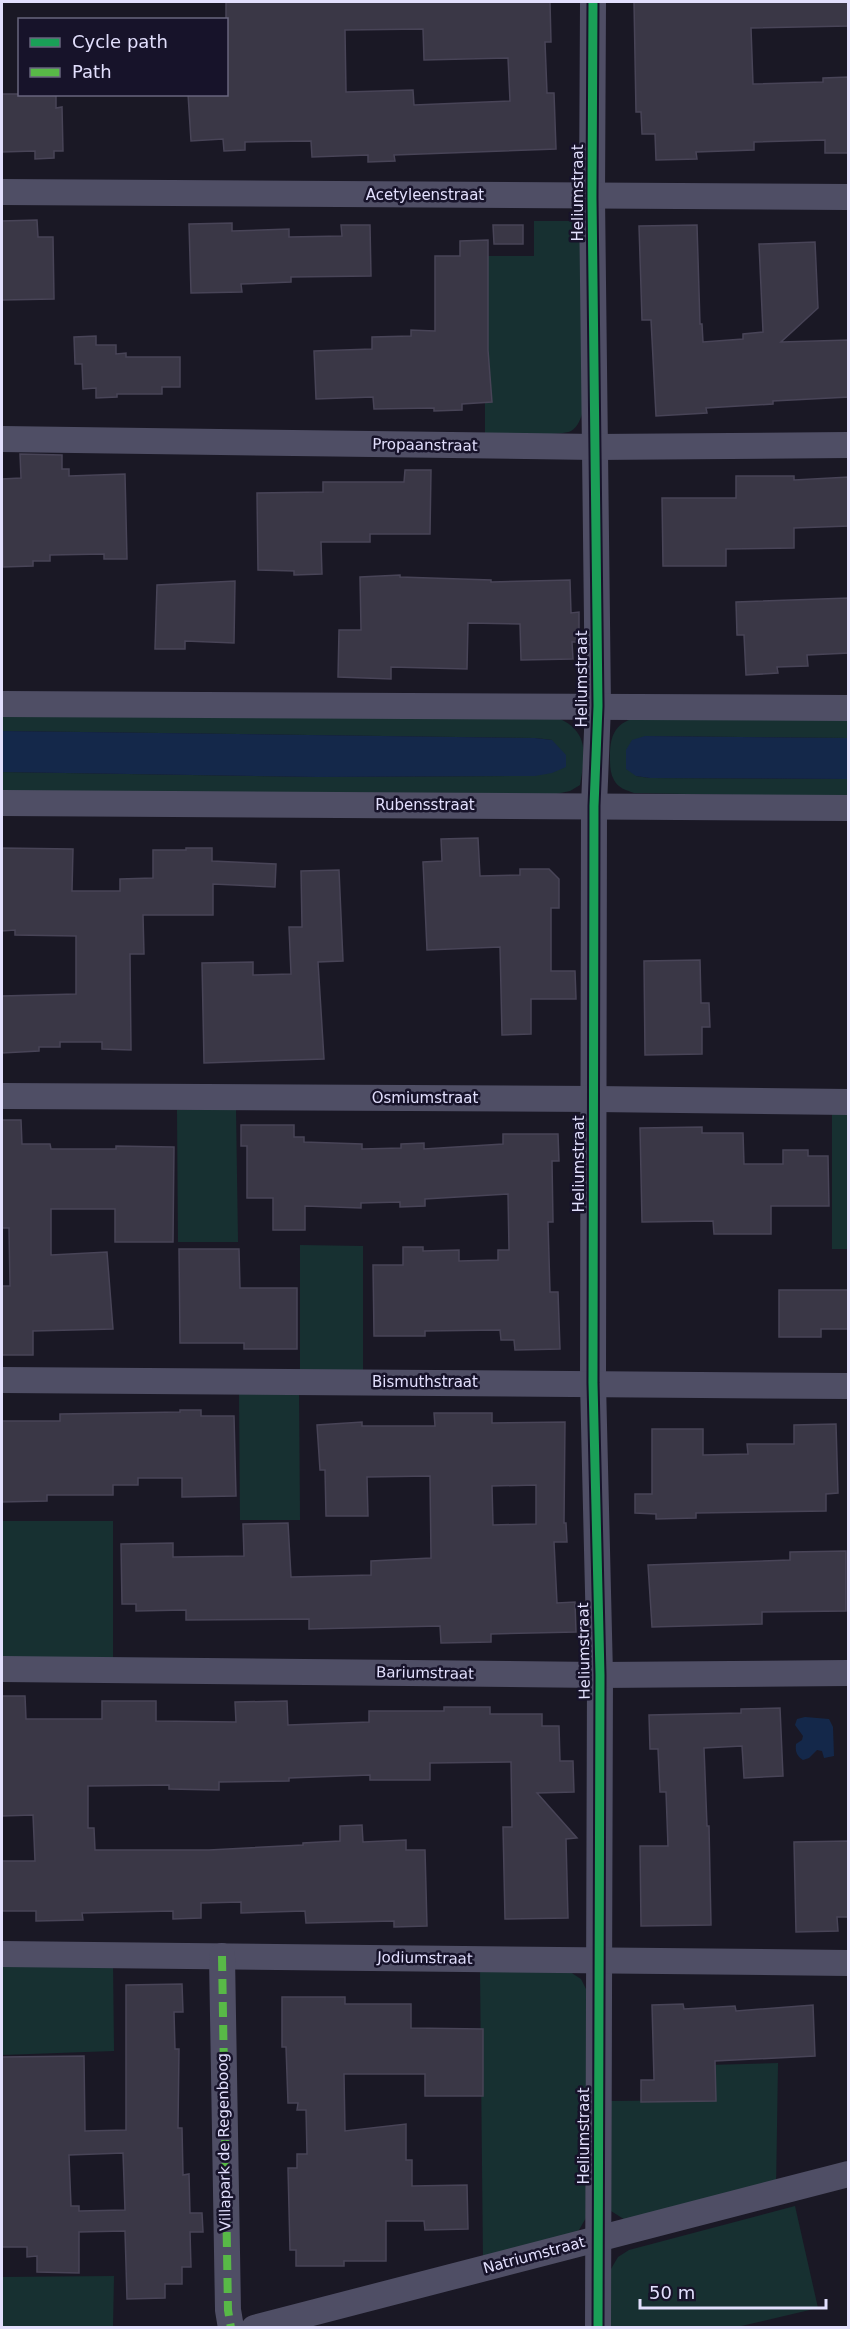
<svg xmlns="http://www.w3.org/2000/svg" width="850" height="2329" font-family="'DejaVu Sans',sans-serif">
<style>
.green{fill:#173031}
.water{fill:#14284a}
.building{fill:#3a3746;stroke:#484457;stroke-width:1.5;fill-rule:evenodd}
.lines{fill:none;stroke-linecap:round;stroke-linejoin:round}
.minor{stroke:#4f4e65;stroke-width:26}
.quiet{stroke:#58b947;stroke-width:8;stroke-dasharray:15 8;stroke-linecap:butt}
.cycleway-casing{stroke:#17132a;stroke-width:13}
.cycleway{stroke:#1a9f57;stroke-width:9}
.labels{text-anchor:middle;stroke-width:5;stroke-linejoin:round;paint-order:stroke}
.street-label{font-size:15px;fill:#e2dffd;stroke:#17132a}
</style>
<rect width="100%" height="100%" fill="#1a1825"/>
<g class="green">
<path d="M534,221h49v190c-2,7 -5,16 -12,20 -13,6 -69,2 -86,2v-177h49z"/>
<path d="M2,715l260,3h296c32,14 27,37 22,67l-10,6 -14,3 -554,-3v-19l316,5 217,-1 17,-36 -17,-2 -533,-7z"/>
<path d="M631,719l217,1v18l-203,-2 -9,40 14,2 198,1v18l-214,-4c-8,-3 -16,-5 -20,-13 -4,-7 -4,-15 -4,-23 0,-18 3,-31 21,-38z"/>
<path d="M177,1110h59l2,132h-60z"/>
<rect x="832" y="1112" width="16" height="137"/>
<path d="M300,1245l63,1v125h-63z"/>
<path d="M239,1393h60l1,127h-60z"/>
<path d="M2,1521h111v138l-111,-2z"/>
<path d="M2,1963h111l1,88 -112,4z"/>
<path d="M480,1969l87,1 14,9 7,14 -1,223 -8,14 -14,10 -82,20z"/>
<path d="M778,2063l-2,127 -146,33 -19,-12 -2,-9 1,-101 98,-1 -1,-35z"/>
<path d="M795,2206l23,102 -81,19 -127,1 1,-59 7,-12 11,-7z"/>
<path d="M114,2276l-1,51h-111v-50z"/>
</g>
<g class="water">
<path d="M2,731l533,7 17,2 14,15v12l-14,6 -17,3 -217,1 -316,-5z"/>
<path d="M645,736l203,2v41l-198,-1 -14,-2 -10,-7v-19l6,-10z"/>
<path d="M805,1717l24,2 4,8 1,29 -10,2 -2,-7 -5,-1 -8,8 -6,2c-6,-4 -8,-8 -7,-16l6,-4 1,-4 -8,-11 2,-6z"/>
</g>
<g class="building">
<path d="M226,2h324l1,40h-6l2,51h7l2,56 -162,6 1,6 -27,1v-7l-56,2 -1,-16 -66,1v8l-21,1 -1,-12 -32,2 -3,-47h38zM423,29l1,31 84,-2 2,43 -96,4 -1,-15 -67,2 -1,-62z"/>
<path d="M634,2h215v24l-98,2 2,56 70,-2v-4l26,-1v76h-24v-13l-71,2v8l-58,2 1,7 -41,1 -1,-26h-13l-1,-22h-5z"/>
<path d="M2,94h54v14l6,-1 1,44h-9v7l-19,1v-8l-33,1z"/>
<path d="M37,220l1,17h15l1,62 -52,1v-79z"/>
<path d="M232,223v8l57,-2v8l53,-1 -1,-11h29l1,51 -80,1v5l-50,2 1,8 -51,1 -2,-69z"/>
<path d="M493,225h30v19h-29z"/>
<path d="M697,225l3,99h2l1,18 40,-3v-5l20,-2 -4,-88 56,-2 3,66 -37,34 68,-2v57l-76,4v3l-67,4 1,5 -51,3 -5,-96h-9l-3,-94z"/>
<path d="M488,240v110l4,52 -30,2v6l-28,1v-3l-60,1 -1,-12 -57,2 -2,-48 58,-2v-12l39,-1v-6l24,1v-75h25v-15z"/>
<path d="M96,336v9h20v9l10,-1v4h54v30h-18v7h-45v3l-21,1v-10l-13,1 -1,-25h-7l-1,-27z"/>
<path d="M20,454l42,1v14h7v7l56,-2 2,85h-23v-5l-54,1v6h-17v5l-30,1 -1,-88 19,-1z"/>
<path d="M405,470h26l-1,64h-60v8h-49l1,32 -28,1v-4l-36,-1 -1,-77 66,-1v-10h81z"/>
<path d="M736,476h58v4l55,-3v49l-55,2v20l-68,1v17h-63l-1,-68h74z"/>
<path d="M400,575v2l91,3v2l79,-2 1,33 8,-1v30h-7l1,17 -52,1 -1,-36 -52,-1 -1,46 -76,-2v12l-53,-2 1,-47h22l-1,-53z"/>
<path d="M235,581l-1,62 -49,-2v8h-30l2,-64z"/>
<path d="M849,598v55l-42,2 1,11 -31,1 1,6 -32,2 -2,-40h-7l-1,-33z"/>
<path d="M478,838l2,38 40,-1v-6h29l10,10v29h-8v63h24l1,28h-45v35l-29,1 -2,-88 -73,3 -4,-88 19,-1 -1,-22z"/>
<path d="M2,848l71,1 -1,42h48v-12l33,-1v-28h33v-2h26v13l64,3 -1,23 -62,-3v31h-70l1,39h-14l1,96 -29,-1v-7h-42v5h-21v4l-37,2v-57l74,-2v-58l-61,-1v-5l-13,1z"/>
<path d="M339,870l4,91 -25,1 6,97 -120,4 -2,-100 51,-1v13l38,-1 -2,-47h13l-1,-56z"/>
<path d="M700,960l1,43h8l1,24h-8v27l-57,1 -1,-94z"/>
<path d="M2,1120h19l1,24h28l1,5h65v-3l58,1 -1,95h-58v-33h-64v46l56,-3 6,77 -80,2v24h-31v-69h8l-1,-58h-7z"/>
<path d="M241,1125h53v12h10v5l58,2v5l39,-1v-4l23,-1v6l79,-5v-10h55l1,27h-7l1,61h-5l2,70h8l2,57 -45,1 -1,-10h-13l-1,-10 -75,1v5h-51l-1,-71h30v-18h20v4l36,-1v11l39,-1v-10h11l-1,-56 -83,5v7l-25,1v-5l-39,1v5l-56,-2v24h-32v-32h-26v-52h-6z"/>
<path d="M702,1127v6h41l1,31h39v-14h25v6h20l1,50h-58v28h-57l-1,-13 -71,1 -2,-94z"/>
<path d="M179,1249h60l1,39h57v61h-53v-6h-64z"/>
<path d="M779,1290h70v39h-28v8h-42z"/>
<path d="M180,1410h21v6h33l2,80 -54,1v-19h-44v7h-25v10h-66v6l-45,1v-81h58v-7l120,-2z"/>
<path d="M434,1413h58v10l73,-1 -1,101h2l1,19h-13l3,61 18,-1 1,30 -85,2v8l-50,1 -1,-17 -131,3v-10l-123,1v-10l-50,1v-7h-14l-1,-60 52,-1v14l71,-1 -1,-32 45,-1 3,54 80,-2v-14l60,-3 -1,-82 -63,1 1,39h-42l-1,-46h-5l-3,-45 45,-3v4h73zM536,1485v39l-43,1 -1,-39z"/>
<path d="M836,1424l2,69 -12,1v17l-130,2v5l-40,1v-5l-21,-1v-19h17v-65h51v26l45,-1 -1,-10h47v-19z"/>
<path d="M846,1551v60l-84,1v12l-110,3 -4,-62 142,-5v-8z"/>
<path d="M2,1696h23l1,23h76v-18h54v20l80,1 -1,-20 52,-1 1,24 81,-3v-11h75v-4h46v7h52v12h17l1,35h13l1,31 -37,1 40,45 -11,1 2,79 -63,1 -2,-92h9l-1,-65 -81,1v17h-60v-5l-81,3v3l-70,1v8l-50,-1v-4l-81,1v42h6l1,22h114l94,-5v-2l37,-2v-15l22,-1 1,17 43,-2v10h19l2,76 -33,1v-6l-88,2 -1,-12 -64,2v-11l-40,1v15l-28,1v-8l-91,2 1,7 -47,1v-10h-34v-50h33l-2,-46 -31,1z"/>
<path d="M780,1708l3,68 -39,2 -2,-32 -38,2 3,78h2l2,99 -70,1 -1,-80h28l-2,-54h-6l-2,-43h-8l-1,-34 92,-2v-4z"/>
<path d="M849,1841v76h-12l1,14 -42,1 -2,-90z"/>
<path d="M182,1984l1,28h-9l1,37h4l-1,79h4l1,47 6,-1 1,39h12l1,19h-13l1,35h-9v17h-17v14l-38,1 -2,-68 -46,1v41l-42,-1v-16l-10,1v-10h-25v-190l82,-1 1,75 41,-1v-145zM123,2153l2,57 -46,1v-5h-8l-2,-51z"/>
<path d="M282,1997h63v7h66v24l72,1v67h-58v-22h-81l1,57 61,-7v36h6v26l55,-1 1,44 -43,1 -1,-9h-38v40h-42v5h-48v-16h-6l-2,-82h9v-14h10l-1,-44h-9l1,-7h-10l-2,-56h-4z"/>
<path d="M683,2004l1,5 51,-3 1,5 77,-6 2,51 -100,5 1,40 -75,1v-22h13l-2,-75z"/>
</g>
<g class="lines">
<g class="minor">
<path d="M593,2l-1,195 6,509 -4,100 -1,577 7,292 -2,653"/>
<path d="M2,192l846,5"/>
<path d="M2,439l593,8 253,-2"/>
<path d="M2,704l846,4"/>
<path d="M2,803l846,5"/>
<path d="M2,1096l593,3 253,3"/>
<path d="M2,1380l846,6"/>
<path d="M2,1669l598,6 248,-2"/>
<path d="M2,1954l846,9"/>
<path d="M222,1956l6,354 3,18"/>
<path d="M254,2328l594,-154"/>
</g>
<path class="quiet" d="M222,1956l6,354 3,18"/>
<g class="cycleway-casing">
<path id="cycleway" d="M593,2l-1,195 6,509 -4,100 -1,577 7,292 -2,653"/>
</g>
<use href="#cycleway" class="cycleway"/>
</g>
<g class="labels">
<g class="street-label">
<text transform="translate(578 193) rotate(-90)" y="5">Heliumstraat</text>
<text x="425" y="200">Acetyleenstraat</text>
<text transform="translate(425 445) rotate(1)" y="5">Propaanstraat</text>
<text transform="translate(582 679) rotate(-90)" y="5">Heliumstraat</text>
<text x="425" y="810">Rubensstraat</text>
<text x="425" y="1103">Osmiumstraat</text>
<text transform="translate(579 1164) rotate(-90)" y="5">Heliumstraat</text>
<text x="425" y="1387">Bismuthstraat</text>
<text transform="translate(584 1651) rotate(-91)" y="5">Heliumstraat</text>
<text transform="translate(425 1673) rotate(1)" y="5">Bariumstraat</text>
<text transform="translate(425 1958) rotate(1)" y="5">Jodiumstraat</text>
<text transform="translate(584 2136) rotate(-90)" y="5">Heliumstraat</text>
<text transform="translate(224 2142) rotate(-91)" y="5">Villapark de Regenboog</text>
<text transform="translate(534 2255) rotate(-15)" y="5">Natriumstraat</text>
</g>
</g>
<rect width="850" height="2329" fill="none" stroke="#e2dffd" stroke-width="6"/>
<rect x="18" y="18" width="210" height="78" fill="#17132a" stroke="#68657e" stroke-width="1.5"/>
<rect x="30" y="38" width="30" height="9" fill="#1a9f57" stroke="#68657e" stroke-width="1.5"/>
<text x="72" y="48" font-size="18" fill="#e2dffd">Cycle path</text>
<rect x="30" y="68" width="30" height="9" fill="#58b947" stroke="#68657e" stroke-width="1.5"/>
<text x="72" y="78" font-size="18" fill="#e2dffd">Path</text>
<path d="M640 2299v9h186v-9" fill="none" stroke="#e2dffd" stroke-width="3"/>
<text x="649" y="2299" font-size="18" fill="#e2dffd" stroke="#17132a" stroke-width="4.5" paint-order="stroke">50 m</text>
</svg>
